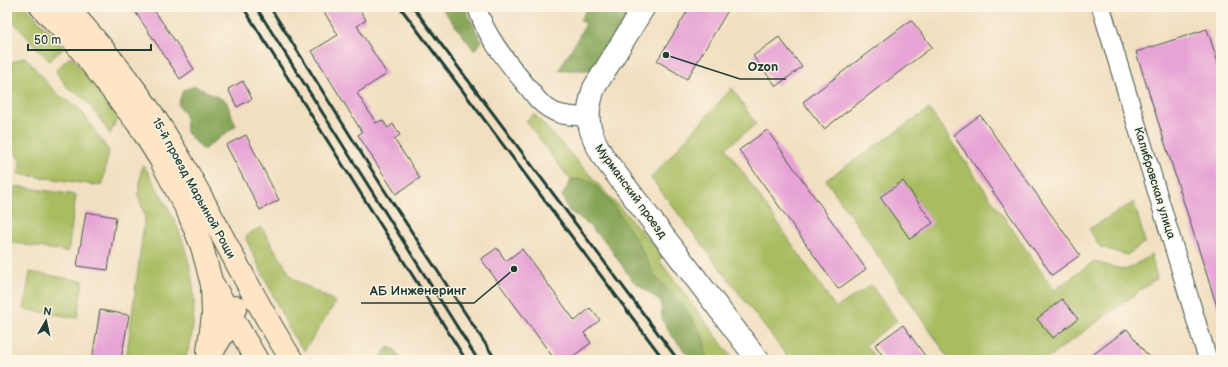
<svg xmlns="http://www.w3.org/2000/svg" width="1228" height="367" font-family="'Balsamiq Sans',sans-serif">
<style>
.green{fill:#a8bc61;stroke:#647c4a}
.forest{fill:#86a457;stroke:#527046}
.building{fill:#e7a3d5}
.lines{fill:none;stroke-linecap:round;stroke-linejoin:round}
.minor-casing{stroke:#3f5549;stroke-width:20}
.tertiary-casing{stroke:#3f5549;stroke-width:24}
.secondary-casing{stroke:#3f5549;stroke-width:24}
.minor{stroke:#fff;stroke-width:18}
.tertiary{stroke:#fff;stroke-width:22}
.secondary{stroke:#fee5c5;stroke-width:22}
.rail{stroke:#1f3d34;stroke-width:3}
.labels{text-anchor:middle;stroke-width:3;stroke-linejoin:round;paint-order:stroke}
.street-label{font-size:12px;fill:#1f3d34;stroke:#fcf5e5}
.leader{fill:none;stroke:#1f3d34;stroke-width:1.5}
.callout-dot{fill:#1f3d34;stroke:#fcf5e5;stroke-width:1.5}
.callout-label{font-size:13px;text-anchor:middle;font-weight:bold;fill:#1f3d34;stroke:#fcf5e5;stroke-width:3;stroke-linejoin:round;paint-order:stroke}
</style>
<rect width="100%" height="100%" fill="#fcf5e5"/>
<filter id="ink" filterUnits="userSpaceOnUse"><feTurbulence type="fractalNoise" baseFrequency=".025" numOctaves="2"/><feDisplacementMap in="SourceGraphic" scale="8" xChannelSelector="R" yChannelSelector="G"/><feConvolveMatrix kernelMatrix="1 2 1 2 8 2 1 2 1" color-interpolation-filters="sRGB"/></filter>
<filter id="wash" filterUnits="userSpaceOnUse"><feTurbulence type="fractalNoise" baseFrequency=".012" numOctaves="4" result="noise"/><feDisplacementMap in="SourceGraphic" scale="16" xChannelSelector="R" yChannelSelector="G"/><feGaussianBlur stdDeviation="0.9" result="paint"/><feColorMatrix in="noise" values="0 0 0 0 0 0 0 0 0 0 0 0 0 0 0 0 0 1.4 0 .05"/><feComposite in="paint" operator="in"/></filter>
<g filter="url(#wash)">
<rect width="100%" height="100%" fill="#f2dfc1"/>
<g class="green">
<path d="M10,7h16l38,41 -15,13 -42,-46v-5z"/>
<path d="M71,56l47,56 2,6 -3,1 -7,15 -23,-33 -20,-14 -10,-14 -1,-3 2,-2z"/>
<path d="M25,57l32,37 22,14 30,43 -7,35 -84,-12 2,-13 -13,-23v-47l5,-29z"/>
<path d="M732,88l24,36 -30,24 110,160 35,-23 26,36 -32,24 12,15h-87l-139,-182z"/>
<path d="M929,109l125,181 39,-28 33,8 25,-15 6,23 -112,82h-95l-124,-180z"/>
<path d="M534,114l130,142 -5,4 75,100h-28l-180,-239z"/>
<path d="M142,166h2c10,17 21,35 30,53 15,33 23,70 19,105 -1,12 -3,25 -9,36h-58l19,-144 -7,-21z"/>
<path d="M15,186l61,9 -8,57 -61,-10z"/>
<path d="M1134,202l11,40 -18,13 -27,-8 -11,-18z"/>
<path d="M261,227l32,52 43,23 -32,49 -13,-18 -45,-94 1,-4z"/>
<path d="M30,272l53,9 -6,37 -53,-9z"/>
</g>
<g class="forest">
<path d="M441,7h23l18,35 -8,8z"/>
<path d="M588,7h45l-40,63h-34l27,-46 -6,-4z"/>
<path d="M195,86l31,15 10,25 -33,24 -17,-18 -1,-17 -7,-10 5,-15z"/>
<path d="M572,179l17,1 18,17 27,39 21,40 31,34 17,27 4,23h-11l-10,-7 -16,-20 -8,-14 -1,-17 -29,-22 -25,-36 -24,-24 -14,-9 -7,-15z"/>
<path d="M388,347l6,2 8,11h-24z"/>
</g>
<g id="blocks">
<g class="building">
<path d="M132,7h20l42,62 -14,10z"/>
<path d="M321,7h37l8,13 -9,6 30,48 -30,19 19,30 6,-3 6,8 5,-4 7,11 -6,4 26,39 -24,16 -38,-59 4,-3 -50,-81 26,-16z"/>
<path d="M690,7h40l-43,72 -30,-18z"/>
<path d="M911,20l21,27 -108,82 -21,-27z"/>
<path d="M1207,29l14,43v238h-3l-82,-258z"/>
<path d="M779,37l23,30 -26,19 -23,-30z"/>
<path d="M243,81l9,18 -15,8 -9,-18z"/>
<path d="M980,115l100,140 -28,20 -99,-140z"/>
<path d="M767,130l99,139 -28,20 -99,-139z"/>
<path d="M246,135l33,65 -19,10 -34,-65z"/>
<path d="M903,181l30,42 -23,16 -30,-42z"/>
<path d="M86,212l30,5 -8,53 -31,-4z"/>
<path d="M497,248l9,13 16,-12 53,72 15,-13 10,12 -16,13 7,10 -23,17h-13l-74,-101z"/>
<path d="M1062,299l16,20 -25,19 -16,-19z"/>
<path d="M100,310l29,5 -8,45h-29z"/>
<path d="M903,325l25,35h-42l-11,-15z"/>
<path d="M1127,329l24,31h-65z"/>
</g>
</g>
</g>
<g filter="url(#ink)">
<use href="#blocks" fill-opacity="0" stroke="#3f5549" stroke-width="1"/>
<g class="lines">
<g class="minor-casing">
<g id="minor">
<path d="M477,7c9,33 39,65 61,93 16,16 28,16 50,17"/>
<path d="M1101,7l107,353"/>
</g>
</g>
<g class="tertiary-casing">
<path id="tertiary" d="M644,7l-50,81c-10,30 -6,43 10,70l154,202"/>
</g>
<g class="secondary-casing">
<g id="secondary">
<path d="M41,7l35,37 62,80 22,35 28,53 14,35 9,34 46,79"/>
<path d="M67,7c40,45 78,91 108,143 41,69 73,142 117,210"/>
<path d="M208,351l5,-36 -1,-29"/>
<path d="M207,360l17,-27 12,-26"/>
</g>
</g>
<use href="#minor" class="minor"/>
<use href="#tertiary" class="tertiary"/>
<use href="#secondary" class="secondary"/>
<g class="rail">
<path d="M243,7l223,353"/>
<path d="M256,7l222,353"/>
<path d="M270,7l113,181 113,172"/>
<path d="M400,7l264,353"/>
<path d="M413,7l265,353"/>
</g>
</g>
</g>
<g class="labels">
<g class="street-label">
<text transform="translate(1155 183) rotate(73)" y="4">Калибровская улица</text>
<text transform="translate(194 188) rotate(61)" y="4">15-й проезд Марьиной Рощи</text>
<text transform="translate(631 191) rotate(54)" y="4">Мурманский проезд</text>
</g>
</g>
<path class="leader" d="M666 55L740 79H786M514 269L474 303H361"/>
<g class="callout-dot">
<circle cx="666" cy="55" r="4"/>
<circle cx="514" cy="269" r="4"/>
</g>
<g class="callout-label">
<text x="763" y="71">Ozon</text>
<text x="418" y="295">АБ Инженеринг</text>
</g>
<rect width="1228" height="367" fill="none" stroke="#fcf5e5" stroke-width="24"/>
<g transform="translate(46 321) rotate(9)" stroke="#fcf5e5" stroke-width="3" paint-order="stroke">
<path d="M0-3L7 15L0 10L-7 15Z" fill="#1f3d34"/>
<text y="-6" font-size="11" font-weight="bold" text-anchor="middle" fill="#1f3d34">N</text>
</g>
<path d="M28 44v6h123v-6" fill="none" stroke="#1f3d34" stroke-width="2"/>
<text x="34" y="44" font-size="12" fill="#1f3d34" stroke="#fcf5e5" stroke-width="3" paint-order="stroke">50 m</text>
</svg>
